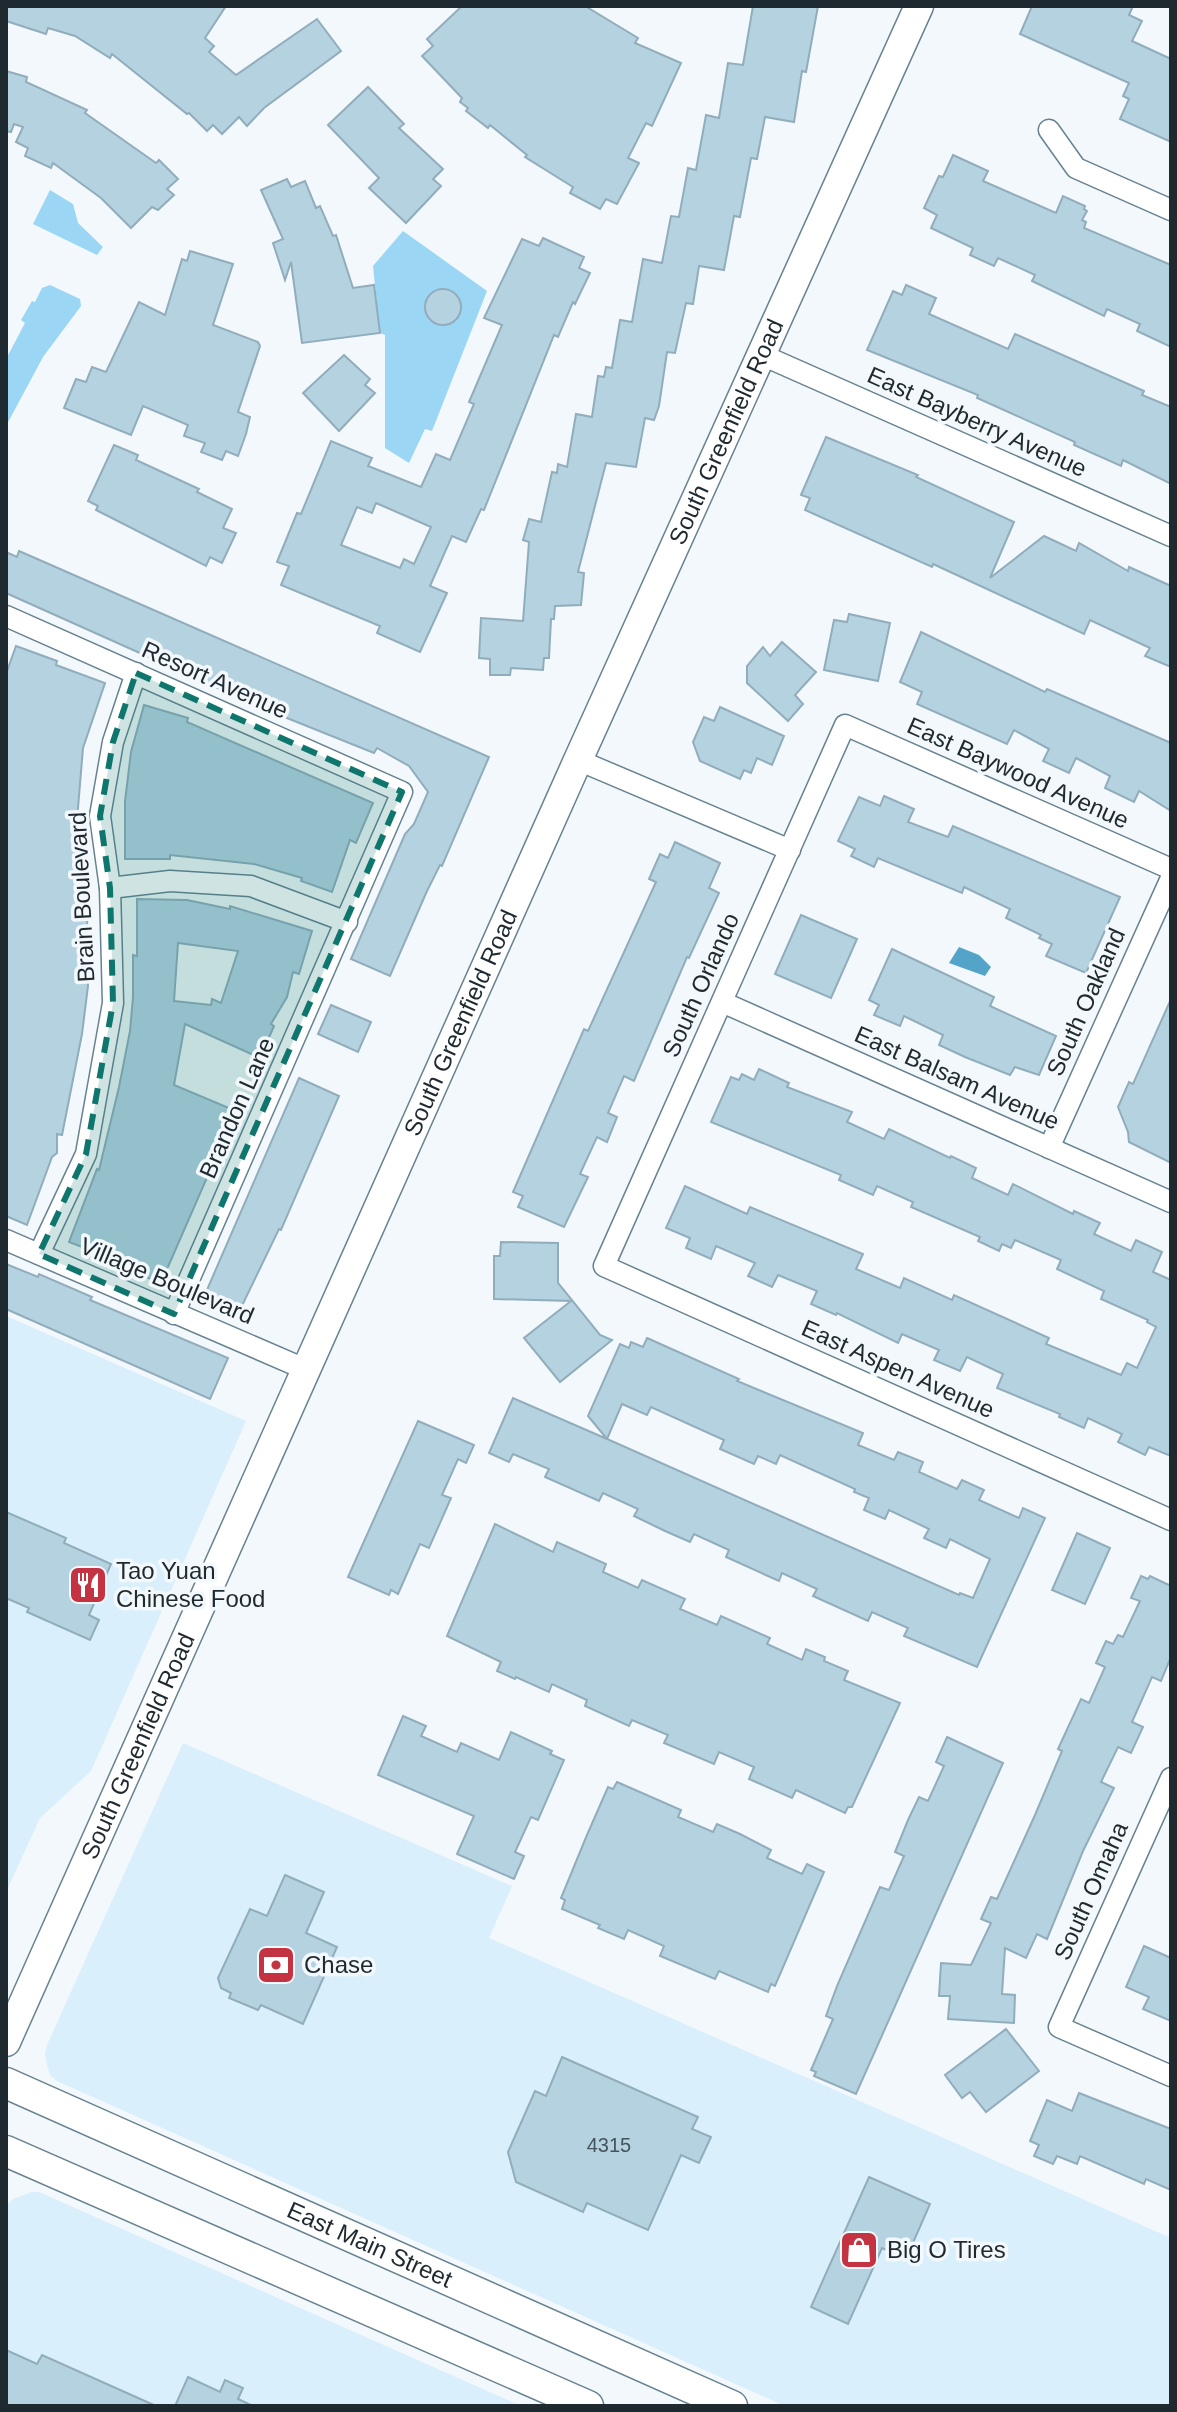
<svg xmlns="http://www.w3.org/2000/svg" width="1177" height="2412" font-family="Arial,sans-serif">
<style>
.built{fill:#d9effb}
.green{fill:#9bd7f5;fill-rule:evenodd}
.water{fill:#54a4c9}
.building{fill:#b5d2e1;stroke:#91adbc;stroke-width:2;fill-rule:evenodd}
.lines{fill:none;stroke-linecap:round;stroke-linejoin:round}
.minor-casing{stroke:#678290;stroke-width:23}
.secondary-casing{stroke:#678290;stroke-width:31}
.primary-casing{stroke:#678290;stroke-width:33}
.minor{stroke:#fff;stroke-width:20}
.secondary{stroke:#fff;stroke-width:28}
.primary{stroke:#fff;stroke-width:30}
.marked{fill:#0f766e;fill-opacity:0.2;stroke:#0f766e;stroke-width:6;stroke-dasharray:16 10;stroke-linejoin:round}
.labels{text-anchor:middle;stroke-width:7;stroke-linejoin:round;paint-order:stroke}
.number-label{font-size:20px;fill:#44545c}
.street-label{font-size:24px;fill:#1f2a30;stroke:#f2f8fb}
.poi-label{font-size:24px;fill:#1f2a30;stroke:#f2f8fb;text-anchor:start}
</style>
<rect width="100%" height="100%" fill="#f2f8fb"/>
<g class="built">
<path d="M6,1316l240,105 -155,350 -51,47 -34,74z"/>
<path d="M183,1743l329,143 -23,52 682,300v168h-386l-728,-325 -7,-6 -3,-10 -2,-11 2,-9z"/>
<path d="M32,2192h7l482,214h-515v-200l7,-7z"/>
</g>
<g class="green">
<path d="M50,190l23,14 5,19 25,24 -6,8 -64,-31z"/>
<path d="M403,231l84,60 -55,140 -7,-2 -16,34 -24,-15v-113l-5,-2 -7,-67zM446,288l12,7 3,13 -5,13 -14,5 -13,-6 -5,-13 6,-14z"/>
<path d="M50,285l30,14 1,7 -38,51 -37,69v-67l19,-36 -4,-3 11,-19 3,1 7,-14z"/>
</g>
<path class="water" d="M959,947l20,8 12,12 -6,9 -36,-13z"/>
<g class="building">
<path d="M6,6h220l-21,32 9,8 -5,6 27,23 81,-56 24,32 -77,57 -17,18 -8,-9 -17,17 -9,-9 -6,6 -18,-18 -2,1 -75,-60 -2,4 -35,-22 -27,-8 -2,6 -40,-13z"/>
<path d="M462,6h123l53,32 -3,5 46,20 -29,63 -6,-3 -18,35 11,5 -22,41 -11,-5 -6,10 -30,-16 3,-6 -48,-30 2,-2 -37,-30 -2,3 -22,-17 2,-3 -8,-6 2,-4 -40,-42 11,-10 -6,-7z"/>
<path d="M753,6h65l-12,66 -4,-1 -8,51 -29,-5 -8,42 -6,-1 -11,59 -6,-1 -10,54 -25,-4 -6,38 -7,-1 -11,50 -8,-1 -8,54 -5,14 -9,-2 -9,49 -30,-4 -28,109 6,1 -3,32 -26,1 -1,13h-3l-2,39h-5l-1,12 -32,-2 -1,7h-20v-16l-11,-1 2,-40 42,3 6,-79 -6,-2 6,-21 12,3 11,-50 5,1 1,-9 9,3 9,-53 16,3 6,-41 6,1 2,-10 6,1 8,-48 12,2 11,-63 19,4 9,-47 8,1 9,-49 8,2 10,-55 13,3 9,-55 15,2z"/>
<path d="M1032,6h101l-4,9 13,6 -10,20 39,18v83l-51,-23 9,-20 -6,-3 6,-13 -109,-49z"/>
<path d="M6,71l21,6 -1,5 61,28 -2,3 71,50 3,-3 19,19 -11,10 7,6 -16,15 -6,-3 -21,21 -30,-30 -48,-35 -2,5 -26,-12 3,-8 -12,-6 7,-15 -9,-3 -3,8 -5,-1z"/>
<path d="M368,87l36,37 -5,4 44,41 -10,10 8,7 -35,37 -37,-35 10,-10 -51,-53z"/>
<path d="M953,155l35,16 -5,10 73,32 7,-17 22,10 -1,3 3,2 -5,9 4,2 -2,6 87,37v82l-34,-16 3,-7 -33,-15 -3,7 -72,-35 3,-6 -37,-17 -4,8 -24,-11 3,-7 -42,-20 6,-13 -13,-7 15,-32 4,1z"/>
<path d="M287,179l4,8 14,-6 11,27 4,-2 13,30 3,-1 17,53 21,-3 6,48 -78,10 -11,-81 -6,18 -12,-37 10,-4 -22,-49z"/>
<path d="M543,238l41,19 -5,11 11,5 -15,31 -2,-2 -15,35 -4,-2 -70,175 -3,-1 -15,33 -14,-6 -22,50 17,7 -27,59 -43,-19 3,-7 -99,-41 8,-19 -12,-4 20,-49 4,1 30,-73 41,17 -4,8 53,21 15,-33 14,6 24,-56 -5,-2 33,-77 -18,-7 38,-79 17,7zM376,503l55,24 -17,37 -10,-5 -4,9 -59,-23 16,-38 15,6z"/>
<path d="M190,251l43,13 -20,61 45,17 2,4 -22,66 12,5 -4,17 -8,22 -12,-5 -4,9 -21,-8 4,-9 -21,-7 4,-11 -45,-19 -12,29 -67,-27 12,-29 10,3 6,-15 14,5 33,-70 26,13 17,-56 5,2z"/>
<path d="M906,285l30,13 -7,16 79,35 7,-15 129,57 -2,4 29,12v77l-48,-24 -2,6 -47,-21 1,-3 -98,-44 1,-3 -111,-45 26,-59 9,4z"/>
<circle cx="443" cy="307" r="18"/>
<path d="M344,355l26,24 -5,6 10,8 -36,38 -36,-38z"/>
<path d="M826,437l92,38 -2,2 98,45 -24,56 54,-42 32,15 3,-8 49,28 1,-4 42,19v81l-26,-11 5,-8 -60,-28 -6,14 -151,-70 -1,3 -127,-57 5,-12 -9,-3z"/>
<path d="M114,445l24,10 -2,5 63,29 -2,3 35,17 -9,19 13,5 -14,30 -12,-6 -4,9 -110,-56 2,-4 -10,-5z"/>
<path d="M19,551l470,206 -47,109 -2,-1 -13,26 -37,85 -39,-17 54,-125 9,-10 14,-32 -19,-26 -32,-18 -3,5 -107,-43 -261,-117v-41l11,5z"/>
<path d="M849,614l41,9 -12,58 -54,-11 10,-50 13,2z"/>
<path d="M921,632l124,60 2,-3 124,54v68l-32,-20 -5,11 -29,-14 5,-12 -34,-18 -7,15 -26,-12 6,-12 -35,-19 -7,14 -90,-40 5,-12 -22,-10z"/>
<path d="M782,642l34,30 -21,23 8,9 -15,17 -41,-38v-17l16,-19 7,9z"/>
<path d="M16,646l41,15 -1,4 49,18 -22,65 -6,72v35l6,-1 3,37 2,54v41l-6,48 -20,101 -5,-1v19l-5,4 -25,68 -21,-9v-542z"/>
<path d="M144,705l44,13 -1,4 186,81 -17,40 -6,-3 -18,52 -31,-11 1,-3 -48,-14 -84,-9v4h-45v-58l6,-49z"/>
<path d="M720,707l64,29 -12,29 -15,-7 -6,15 -7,-3 -4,9 -40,-18 -7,-19 11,-25 10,4z"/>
<path d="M884,796l30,13 -6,13 40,15 5,-11 167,71 -34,76 -40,-17 6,-12 -13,-6 2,-3 -35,-17 4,-9 -46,-22 -2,6 -84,-35 -4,9 -23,-11 4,-7 -17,-8 21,-44 21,9z"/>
<path d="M675,842l45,21 -11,25 10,5 -30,65 -2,-1 -53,124 -10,-5 -16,37 9,4 -10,25 -10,-5 -17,37 8,3 -24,50 -46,-20 5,-11 -10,-4 71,-163 4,2 68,-149 -7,-3 11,-25 8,4z"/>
<path d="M137,899l50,1 43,9v-3l82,25 -13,43 -6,-2 -6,25 -16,27 3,2 -14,32 -75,-34 -11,61 62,26 -68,156 -13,14 -35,-16 1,-3 -52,-20 28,-73 2,1 20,-83 11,-56 3,-34v-42l4,1zM178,943l60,8 -17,52 -9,-4 -1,6 -37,-4z"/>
<path d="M801,915l56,24 -26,59 -56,-24z"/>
<path d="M892,949l102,48 -4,9 66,30 -17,39 -24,-8 -5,8 -45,-18 -26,-12 4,-10 -39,-19 -4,10 -26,-11 5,-10 -10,-5z"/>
<path d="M1171,999v164l-42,-21 -1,-10 -10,-25 11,-25 4,2z"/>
<path d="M331,1005l40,17 -13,30 -40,-18z"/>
<path d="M759,1069l30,14 -2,4 65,25 -5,10 37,17 5,-10 61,29 1,-2 25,12 -4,10 36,17 5,-11 60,30 1,-3 26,12 -6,11 37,17 5,-11 26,12 -9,20 18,8v176l-22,-9 -4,8 -27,-13 4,-8 -34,-16 -4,10 -25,-11 1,-3 -63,-26 6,-14 -36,-17 -7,14 -26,-11 5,-10 -37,-16 -4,9 -61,-30 -1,2 -25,-11 6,-13 -39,-16 -6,12 -24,-11 7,-13 -39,-17 -5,13 -25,-11 4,-10 -24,-10 19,-42 62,28 3,-7 113,47 -7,15 44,19 4,-10 48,22 2,-5 95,43 -3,6 75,31 6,-12 10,5 19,-41 -9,-5 1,-2 -47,-21 3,-8 -47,-22 4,-9 -46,-20 -4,8 -9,-4 -3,7 -21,-10 2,-4 -69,-30 2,-5 -36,-16 -4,9 -34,-15 2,-5 -130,-53 20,-45 8,3 3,-6 12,6z"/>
<path d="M299,1078l40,18 -58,134 -2,-1 -41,85 -35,-15z"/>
<path d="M501,1242l57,1v40l42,52 12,5 -52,42 -36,-44 47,-37 -77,-2v-43h6z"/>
<path d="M6,1264l32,13 1,-3 53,23 -2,3 138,58 -18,41 -204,-90z"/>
<path d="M647,1338l92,41 -2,2 126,52 -5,12 36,15 4,-8 25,10 -4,10 38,17 5,-9 22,10 -5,10 40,18 4,-10 22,10 -68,149 -73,-31 4,-8 -36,-16 -4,9 -55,-25 4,-7 -35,-16 -3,8 -53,-24 3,-7 -35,-16 -4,8 -25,-11 -31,-15 4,-7 -35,-16 -4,8 -54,-24 4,-8 -36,-15 -4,8 -20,-9 24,-55 94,41 -19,-23 32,-72 9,4 2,-6 12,5zM622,1404l25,11 4,-8 73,33 -4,9 34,15 4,-8 18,8 4,-9 75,34 -1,3 15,6 -5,12 21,9 4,-9 40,19 -5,9 22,10 4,-9 40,20 -17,39 -13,-5 -1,2 -352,-156z"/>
<path d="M418,1421l56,24 -8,18 -8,-4 -16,36 9,3 -22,50 -9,-4 -22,50 -7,-4 -2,5 -41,-18z"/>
<path d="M6,1512l60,26 -2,5 47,21 -22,51 10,5 -9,20 -63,-28 2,-4 -23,-10z"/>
<path d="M495,1524l58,28 4,-10 49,22 -3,8 35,16 4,-8 43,19 -5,10 37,16 4,-9 49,22 -3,6 35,16 4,-11 19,8 -1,4 24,10 -4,9 56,23 -48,104h-4l-3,6 -49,-23 -4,8 -43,-19 5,-12 -35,-15 -5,12 -50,-21 4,-8 -36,-15 -3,6 -44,-20 2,-6 -35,-16 -3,8 -33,-15 -1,2 -18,-8 4,-9 -54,-26z"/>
<path d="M1077,1533l33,15 -25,56 -33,-14z"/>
<path d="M1141,1576l7,3 2,-3 21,10v71l-10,24 -9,-4 -20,45 11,5 -12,26 -13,-6 -17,35 13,6 -31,63 -36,88 -10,-5 -11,24 -21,-10 -3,46 13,1 -1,28 -66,-4 2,-23h-11l2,-33 30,2 20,-42 -10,-4 10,-22 6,2 38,-84 27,-64 -4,-2 23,-50 8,4 16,-36 -9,-4 10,-22 7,3 5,-9 5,2 17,-36 -9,-3z"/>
<path d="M403,1716l23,10 -5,10 36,16 4,-9 38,17 12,-28 41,19 -2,3 14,6 -26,60 -7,-3 -16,35 9,4 -10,23 -57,-25 17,-38 -96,-41z"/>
<path d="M947,1737l56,26 -147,331 -42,-18 2,-4 -5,-2 22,-51 -7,-3 11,-30 43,-99 9,3 15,-34 -9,-4 13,-32 11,-23 9,4 16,-35 -8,-4z"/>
<path d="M617,1782l64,28 -3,7 35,15 4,-8 23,10 31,16 -4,8 35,16 5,-10 17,8 -49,114 -4,-2 -3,8 -49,-21 -4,8 -55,-23 4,-10 -36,-16 -4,9 -26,-11 2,-3 -38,-16 3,-9 -4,-2 26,-63 21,-48 5,2z"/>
<path d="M285,1875l39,17 -18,41 31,14 -34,77 -42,-19 -3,5 -29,-12 2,-5 -10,-5 -3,-10 32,-69 17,7z"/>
<path d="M1144,1946l27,12v63l-28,-12 6,-12 -23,-10z"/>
<path d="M1006,2029l33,42 -53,41 -16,-20 -8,6 -17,-23z"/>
<path d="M562,2057l136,60 -6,12 19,8 -12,26 -18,-8 -33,75 -61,-27 -4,9 -67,-30 -8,-30 27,-61 11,5z"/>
<path d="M1079,2093l92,36v61l-25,-11 -2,5 -64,-28 -3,8 -20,-8 -4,8 -19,-8 5,-11 -9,-4 17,-41 25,11z"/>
<path d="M869,2177l61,27 -21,48 -13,-6 -3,7 -11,-5 -34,76 -37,-17z"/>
<path d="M6,2350l31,14 5,-9 114,51h-150z"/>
<path d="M188,2377l32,15 5,-12 18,8 -5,11 15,7h-78z"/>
</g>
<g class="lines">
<g class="minor-casing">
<g id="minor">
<path d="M1049,130l27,38 95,42"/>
<path d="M762,355l409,181"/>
<path d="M6,616l396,176 -228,522"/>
<path d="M578,760l212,90"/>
<path d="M1171,869l-326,-144 -241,541 567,254"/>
<path d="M110,888l60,-7 81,5 96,36"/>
<path d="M722,1002l449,200"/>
<path d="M1049,1148l122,-270"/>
<path d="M6,1240l301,130"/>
<path d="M39,1254l47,-100 27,-151 -3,-115 -10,-72 13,-74 23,-69"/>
<path d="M1171,1778l-112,249 112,49"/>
</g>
</g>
<g class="secondary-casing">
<g id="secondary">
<path id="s1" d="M6,2042l572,-1282 341,-754"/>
</g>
</g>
<g class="primary-casing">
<g id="primary">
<path id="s2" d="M6,2083l726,323"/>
<path d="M6,2151l582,255"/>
</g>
</g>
<use href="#minor" class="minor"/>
<use href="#secondary" class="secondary"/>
<use href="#primary" class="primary"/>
</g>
<path class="marked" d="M136,673l266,119 -228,522 -135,-60 47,-100 27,-151 -3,-115 -10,-72 13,-74z"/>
<defs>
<g id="restaurant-square" transform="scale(2)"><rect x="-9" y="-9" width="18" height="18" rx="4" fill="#c33341" stroke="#f2f8fb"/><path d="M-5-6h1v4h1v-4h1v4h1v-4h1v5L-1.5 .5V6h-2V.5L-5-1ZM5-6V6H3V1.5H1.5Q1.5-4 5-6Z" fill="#fff"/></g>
<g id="bank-square" transform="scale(2)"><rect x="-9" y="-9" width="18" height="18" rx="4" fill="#c33341" stroke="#f2f8fb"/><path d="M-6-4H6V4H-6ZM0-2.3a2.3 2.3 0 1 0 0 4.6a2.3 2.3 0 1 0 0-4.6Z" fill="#fff"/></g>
<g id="shop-square" transform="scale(2)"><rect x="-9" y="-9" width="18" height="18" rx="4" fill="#c33341" stroke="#f2f8fb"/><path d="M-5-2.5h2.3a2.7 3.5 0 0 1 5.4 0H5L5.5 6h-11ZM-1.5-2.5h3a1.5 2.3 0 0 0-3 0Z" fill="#fff"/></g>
</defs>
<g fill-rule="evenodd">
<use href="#restaurant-square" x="88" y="1585"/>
<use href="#bank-square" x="276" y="1965"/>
<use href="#shop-square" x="859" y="2250"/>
</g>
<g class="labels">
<g class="number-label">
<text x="609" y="2152">4315</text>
</g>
<g class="street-label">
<text transform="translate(977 422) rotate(24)" y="8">East Bayberry Avenue</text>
<text dy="8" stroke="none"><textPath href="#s1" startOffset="1764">South Greenfield Road</textPath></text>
<text transform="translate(215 680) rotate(24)" y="8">Resort Avenue</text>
<text transform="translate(1018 773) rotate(24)" y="8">East Baywood Avenue</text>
<text transform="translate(82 897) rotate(-93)" y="8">Brain Boulevard</text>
<text transform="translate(701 985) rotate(-66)" y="8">South Orlando</text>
<text transform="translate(1086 1002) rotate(-66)" y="8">South Oakland</text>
<text dy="8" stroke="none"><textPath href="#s1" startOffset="1116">South Greenfield Road</textPath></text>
<text transform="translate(957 1078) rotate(24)" y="8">East Balsam Avenue</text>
<text transform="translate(237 1108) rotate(-66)" y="8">Brandon Lane</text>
<text transform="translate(167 1281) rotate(23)" y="8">Village Boulevard</text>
<text transform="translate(898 1369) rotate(24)" y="8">East Aspen Avenue</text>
<text dy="8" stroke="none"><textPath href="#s1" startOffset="324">South Greenfield Road</textPath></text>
<text transform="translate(1091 1891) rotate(-66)" y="8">South Omaha</text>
<text dy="8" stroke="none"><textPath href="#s2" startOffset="398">East Main Street</textPath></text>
</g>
<g class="poi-label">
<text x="116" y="1579">Tao Yuan<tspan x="116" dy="28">Chinese Food</tspan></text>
<text x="304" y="1973">Chase</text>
<text x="887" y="2258">Big O Tires</text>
</g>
</g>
<rect width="1177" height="2412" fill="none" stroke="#1f2a30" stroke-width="16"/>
</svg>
